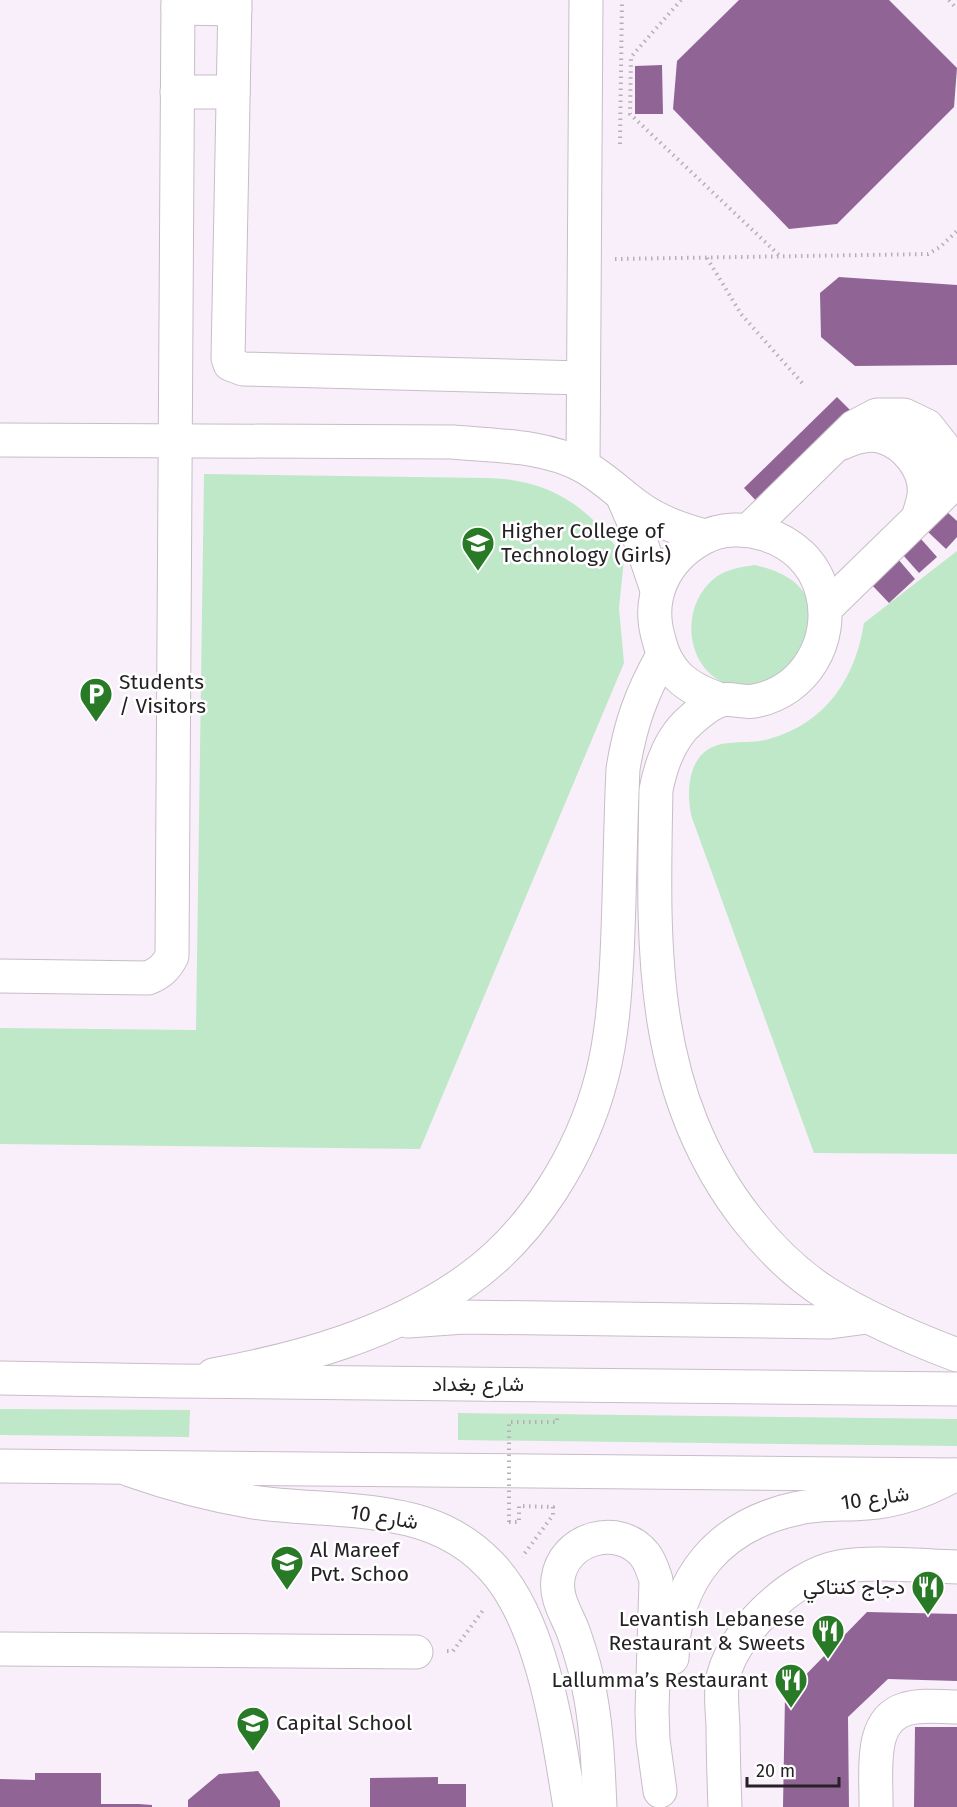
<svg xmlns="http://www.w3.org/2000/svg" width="957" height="1807" font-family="'Fira Sans',Vazirmatn,sans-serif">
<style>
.green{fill:#bee8c7}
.building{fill:#906595}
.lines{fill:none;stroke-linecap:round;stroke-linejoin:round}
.minor-casing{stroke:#c7bdc7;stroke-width:35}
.major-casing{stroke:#c7bdc7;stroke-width:35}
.path{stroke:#b7afb7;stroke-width:4;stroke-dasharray:1.5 4.5;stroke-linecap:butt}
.minor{stroke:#fff;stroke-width:33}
.major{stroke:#fff;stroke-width:33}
.path-bridge{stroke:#b7afb7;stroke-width:4;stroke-dasharray:1.5 4.5;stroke-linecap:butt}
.labels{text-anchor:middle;stroke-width:5;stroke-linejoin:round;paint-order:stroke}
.poi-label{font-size:21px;fill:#252125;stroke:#fff;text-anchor:start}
.street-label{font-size:21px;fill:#252125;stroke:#fff}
</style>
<rect width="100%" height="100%" fill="#f9effa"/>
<g class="green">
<path d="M204,474l281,4c63,1 105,27 139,81l-5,49 5,55 -204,486 -420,-5v-116l196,2z"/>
<path d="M957,551v603l-143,-1 -122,-335c-6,-23 -5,-62 23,-72 15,-6 37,-2 54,-7 57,-16 86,-60 95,-116z"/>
<path d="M755,565c20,5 40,12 51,31 5,11 5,29 7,42l-38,46c-12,1 -30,5 -42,2 -49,-13 -55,-81 -17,-109 11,-8 26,-10 39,-12z"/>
<path d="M0,1409l190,1 -1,27 -189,-2z"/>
<path d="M458,1413l499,6v27l-499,-6z"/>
</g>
<g class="building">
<path d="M739,0h150l68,68 -3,39 -117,117 -48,5 -116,-120 4,-48z"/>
<path d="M662,65l1,49h-28v-48z"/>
<path d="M839,277l118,8v80l-102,1 -34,-29 -1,-44z"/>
<path d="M837,397l18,18 -94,91 -17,-18z"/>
<path d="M946,511l11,10v16l-11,12 -19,-18z"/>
<path d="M921,539l16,18 -18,16 -16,-18z"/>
<path d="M898,559l17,20 -26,24 -18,-19z"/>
<path d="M867,1612l90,2v67l-69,-2 -40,38 1,90h-66l2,-111z"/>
<path d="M915,1727h42v80h-43z"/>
<path d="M258,1771l22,30v6h-92v-7l31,-26z"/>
<path d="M35,1773h66v31h38l13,1v2h-152v-28l35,1z"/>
<path d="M438,1777v7h28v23h-96v-29z"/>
</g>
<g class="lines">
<g class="minor-casing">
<g id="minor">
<path d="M235,0l-7,358 2,6 13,5 340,9"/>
<path d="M178,8l57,1"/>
<path d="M177,92h56"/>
<path d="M0,440l453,2c43,4 91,3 130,24 20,11 37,28 55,41 20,15 44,23 67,29"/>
<path d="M842,443c13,-6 28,-10 41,-6 23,7 44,33 41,58 -1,8 -4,16 -6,23"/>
<path d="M583,466l3,-466"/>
<path d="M622,495l13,30 22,65"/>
<path d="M750,529l104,-102 23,-12h27l23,11 15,19 6,24 -4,24 -118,115"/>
<path d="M721,700c-16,-6 -31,-12 -43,-24 -10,-10 -16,-23 -19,-36 -13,-42 5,-81 44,-102 18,-10 42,-10 61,-4 28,8 51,29 58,58 13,48 -17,100 -68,109 -10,2 -22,-3 -32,-1 -10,2 -22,12 -30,19 -22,18 -31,45 -36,71 -3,154 -9,301 91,429 22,28 49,55 79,74 41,26 86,45 131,62"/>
<path d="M0,976l148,2c12,-5 18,-10 24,-22l6,-956"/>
<path d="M408,1321l56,-4 366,5 37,-5"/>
<path d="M213,1375c88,-16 180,-42 253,-94 67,-47 116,-127 136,-205 10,-39 13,-81 15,-121 3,-62 3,-124 6,-186 7,-44 18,-75 40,-114"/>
<path d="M130,1470c40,14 81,25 123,32 46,7 94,5 140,14 37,6 70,21 96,48 54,54 69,170 81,243"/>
<path d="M0,1649l416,3"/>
<path d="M672,1658c2,-80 48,-134 127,-150 22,-5 46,-3 68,-5 32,-2 60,-13 87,-28"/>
<path d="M600,1807c-2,-41 -3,-83 -12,-123 -3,-18 -9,-36 -15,-53 -6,-16 -18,-33 -15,-52 5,-41 61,-57 87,-24 6,8 8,16 11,25l-4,131 1,29 7,51"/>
<path d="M725,1807c-1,-27 -2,-55 -2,-82 -1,-13 -2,-28 -1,-41 5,-47 71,-109 117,-117 33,-6 83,-1 118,0"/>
<path d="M876,1807c1,-31 -9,-87 30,-98 16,-5 34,-2 51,-2"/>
</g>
</g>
<g class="major-casing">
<g id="major">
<path d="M0,1378l173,3 784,8"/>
<path d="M0,1466l957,9"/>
</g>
</g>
<g class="path">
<path d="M681,0l-50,57 -1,57 150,142"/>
<path d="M949,0l8,9"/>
<path d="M620,144l2,-144"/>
<path d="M707,258l34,56 63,71"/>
<path d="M615,259l313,-5 12,-7 17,-16"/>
<path d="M509,1432v-10h48v-7"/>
<path d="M509,1522h10v-16l34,1v8l-31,42"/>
<path d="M447,1651h6l31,-42"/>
</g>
<use href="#minor" class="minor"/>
<use href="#major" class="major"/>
<path class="path-bridge" d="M509,1522v-90"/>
</g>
<defs>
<g id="university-pin" transform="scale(1.725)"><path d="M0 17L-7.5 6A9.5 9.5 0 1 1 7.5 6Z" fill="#287a26" stroke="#fff"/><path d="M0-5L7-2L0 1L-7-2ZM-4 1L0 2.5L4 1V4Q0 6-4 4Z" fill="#fff"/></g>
<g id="parking-pin" transform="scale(1.725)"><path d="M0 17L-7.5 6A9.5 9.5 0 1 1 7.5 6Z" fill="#287a26" stroke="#fff"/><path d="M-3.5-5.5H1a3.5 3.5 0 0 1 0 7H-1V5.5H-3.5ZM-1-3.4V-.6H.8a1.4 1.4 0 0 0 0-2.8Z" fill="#fff"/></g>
<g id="school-pin" transform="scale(1.725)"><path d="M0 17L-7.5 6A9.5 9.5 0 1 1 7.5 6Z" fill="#287a26" stroke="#fff"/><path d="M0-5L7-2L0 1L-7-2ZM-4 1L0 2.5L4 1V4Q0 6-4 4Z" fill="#fff"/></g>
<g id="restaurant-pin" transform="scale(1.725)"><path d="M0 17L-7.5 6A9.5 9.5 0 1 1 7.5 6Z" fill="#287a26" stroke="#fff"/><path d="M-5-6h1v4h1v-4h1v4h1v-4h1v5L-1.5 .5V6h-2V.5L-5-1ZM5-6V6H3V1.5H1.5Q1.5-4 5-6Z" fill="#fff"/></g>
</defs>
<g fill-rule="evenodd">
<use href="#university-pin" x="478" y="543"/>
<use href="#parking-pin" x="96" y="694"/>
<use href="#school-pin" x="287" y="1562"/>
<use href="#restaurant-pin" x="928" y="1587"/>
<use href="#restaurant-pin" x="828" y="1631"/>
<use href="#restaurant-pin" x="791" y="1680"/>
<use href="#school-pin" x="253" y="1723"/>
</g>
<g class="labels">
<g class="poi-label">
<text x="501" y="538">Higher College of<tspan x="501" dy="24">Technology (Girls)</tspan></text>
<text x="119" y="689">Students<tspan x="119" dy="24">/ Visitors</tspan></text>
<text x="310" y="1557">Al Mareef<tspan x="310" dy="24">Pvt. Schoo</tspan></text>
<text x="905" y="1594" text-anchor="end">دجاج كنتاكي</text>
<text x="805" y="1626" text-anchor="end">Levantish Lebanese<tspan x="805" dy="24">Restaurant &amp; Sweets</tspan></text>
<text x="768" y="1687" text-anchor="end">Lallumma’s Restaurant</text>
<text x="276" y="1730">Capital School</text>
</g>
<g class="street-label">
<text x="478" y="1391">شارع بغداد</text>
<text transform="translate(875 1498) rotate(-8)" y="7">شارع 10</text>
<text transform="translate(384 1517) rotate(9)" y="7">شارع 10</text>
</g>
</g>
<path d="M747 1777v9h92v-9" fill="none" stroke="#252125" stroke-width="3"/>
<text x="756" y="1777" font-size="18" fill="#252125" stroke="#ffffff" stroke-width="4.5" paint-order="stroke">20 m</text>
</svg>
